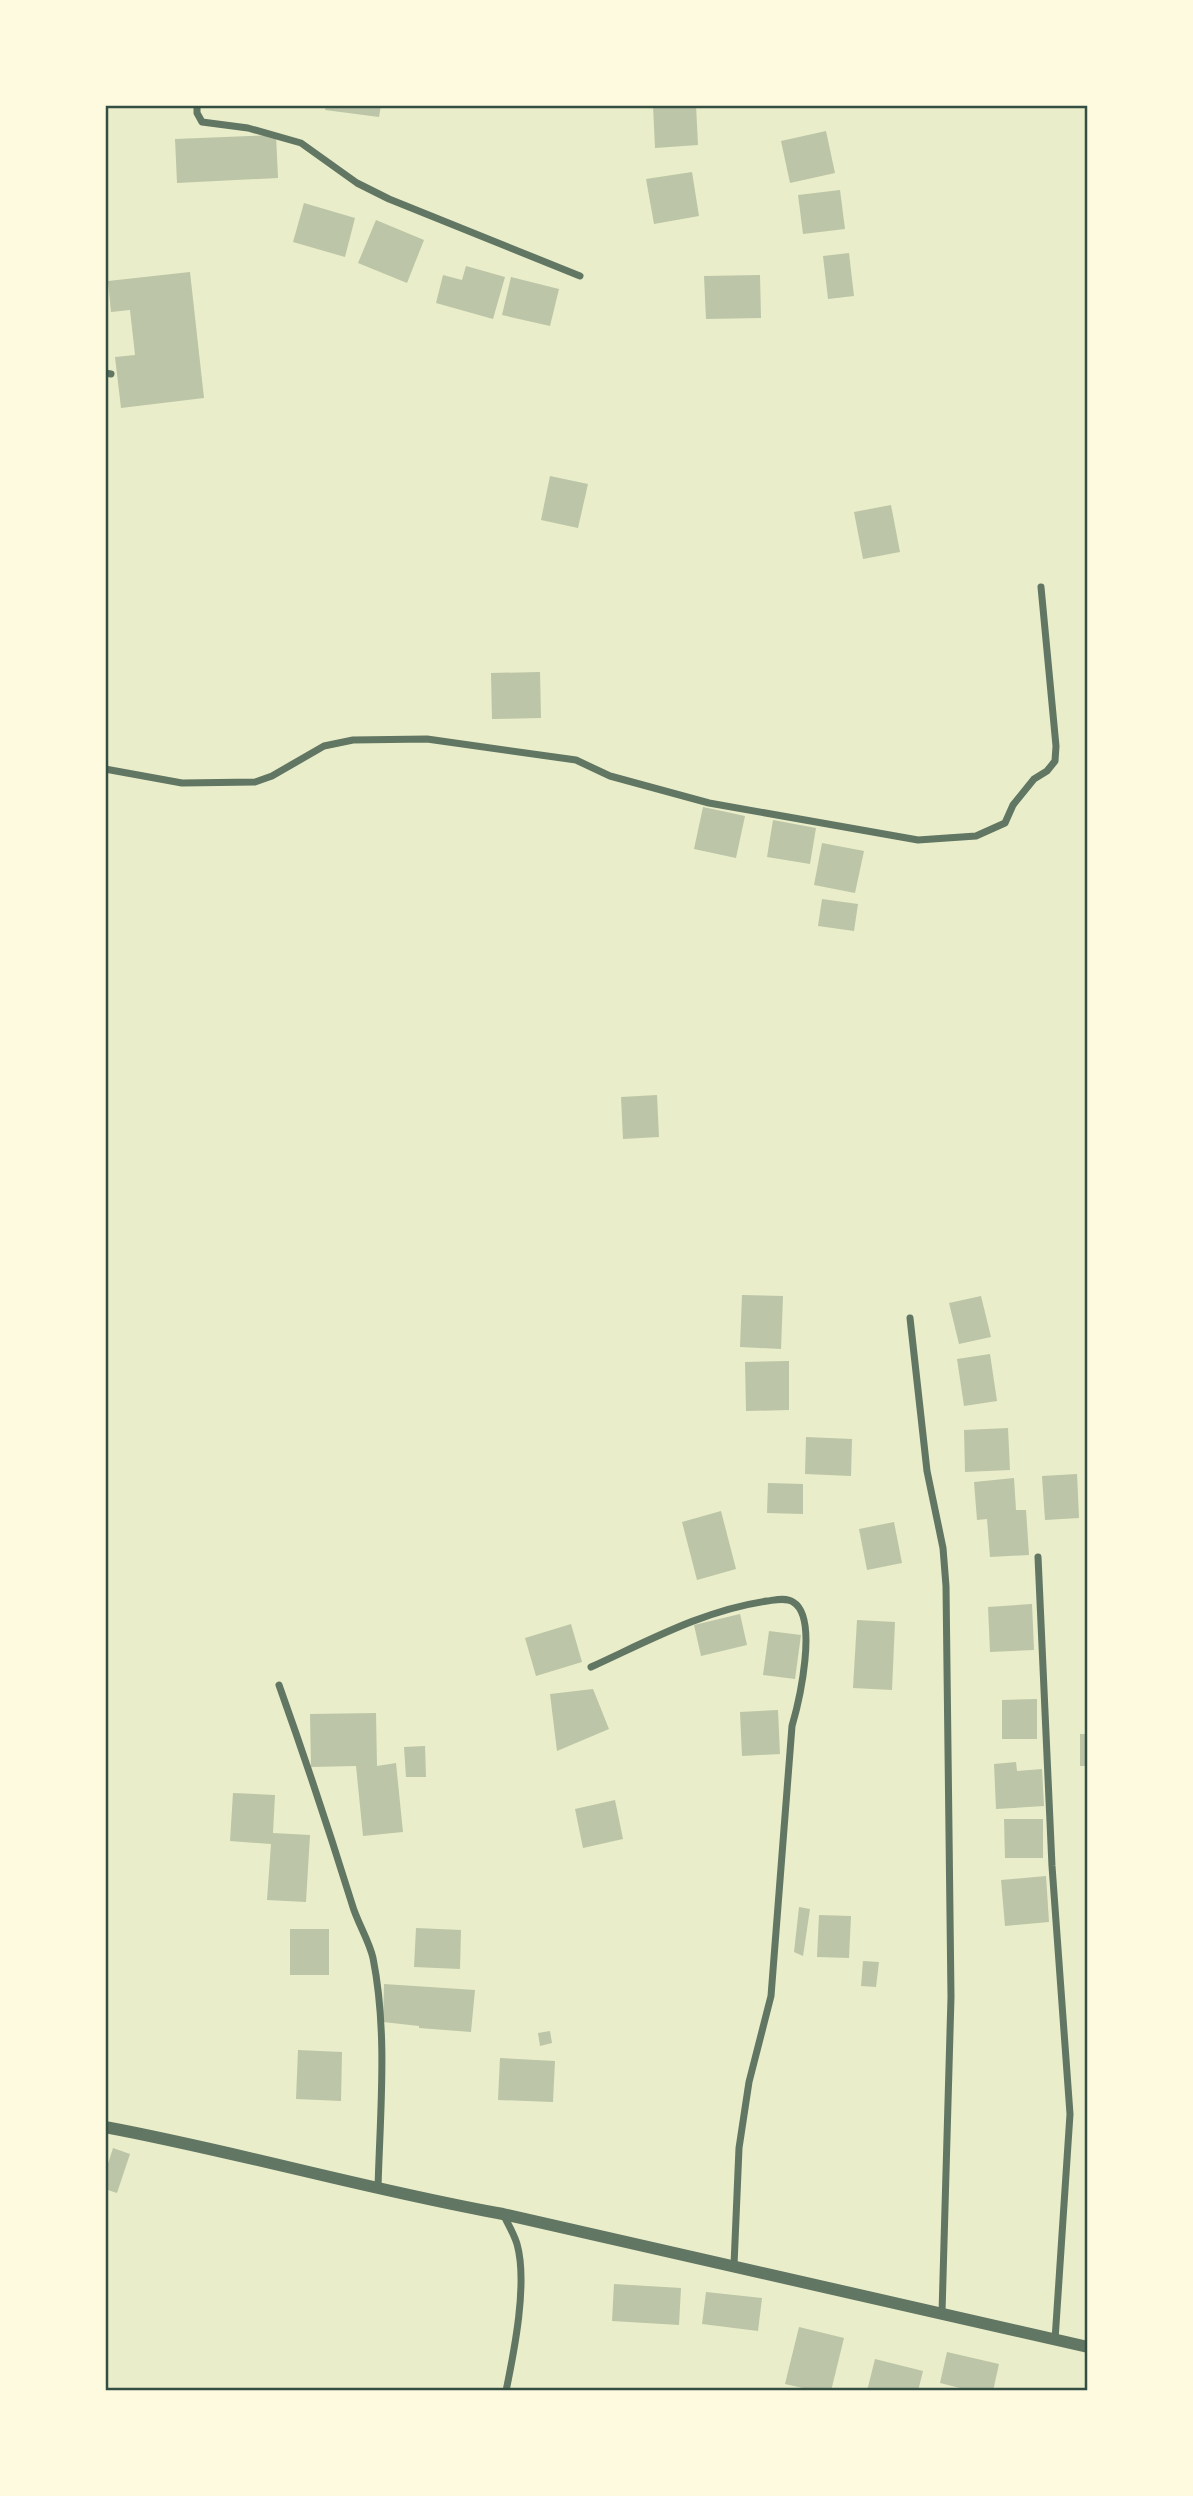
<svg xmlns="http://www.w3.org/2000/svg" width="1193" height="2496" font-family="Lato,sans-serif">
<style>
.building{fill:#bcc5a7}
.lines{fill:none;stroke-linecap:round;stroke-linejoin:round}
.minor{stroke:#617663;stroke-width:7}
.tertiary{stroke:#617663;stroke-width:12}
.neatline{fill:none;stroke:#344e41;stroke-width:2.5}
</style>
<rect width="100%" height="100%" fill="#e9edc9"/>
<g class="building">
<path d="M326,105h55l-2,12 -54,-7z"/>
<path d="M653,105h43l2,40 -43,3z"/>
<path d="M826,131l9,42 -45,10 -9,-42z"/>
<path d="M276,135l2,43 -101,5 -2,-44z"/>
<path d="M692,172l7,44 -45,8 -8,-45z"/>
<path d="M840,190l5,39 -42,5 -5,-39z"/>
<path d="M304,203l51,15 -10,39 -52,-15z"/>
<path d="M376,220l48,20 -17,43 -49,-20z"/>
<path d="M849,253l5,43 -26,3 -5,-43z"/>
<path d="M466,266l39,11 -12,42 -57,-16 7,-28 19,5z"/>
<path d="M190,272l14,126 -83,10 -6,-51 20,-2 -5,-45 -19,2 -3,-31z"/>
<path d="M760,275l1,43 -55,1 -2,-43z"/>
<path d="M511,277l48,12 -9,37 -48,-11z"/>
<path d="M550,476l38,8 -10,44 -37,-8z"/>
<path d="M891,505l9,47 -37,7 -9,-47z"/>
<path d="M540,672l1,46 -49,1 -1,-46z"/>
<path d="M703,807l42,9 -9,42 -42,-9z"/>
<path d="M773,820l43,8 -6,36 -43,-7z"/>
<path d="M822,843l42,8 -9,42 -41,-8z"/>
<path d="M822,899l36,5 -4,27 -36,-5z"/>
<path d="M657,1095l2,42 -36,2 -2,-42z"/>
<path d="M742,1295l41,1 -2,53 -41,-2z"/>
<path d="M981,1296l10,41 -32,7 -10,-41z"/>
<path d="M990,1354l7,47 -33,5 -7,-47z"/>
<path d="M789,1361v49l-43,1 -1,-49z"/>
<path d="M1008,1428l2,42 -45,2 -1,-42z"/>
<path d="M806,1437l46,2 -1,37 -46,-2z"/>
<path d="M1077,1474l2,44 -34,2 -3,-44z"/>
<path d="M1014,1478l2,32h10l3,45 -39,2 -3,-38 -10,1 -3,-38z"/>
<path d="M768,1483l35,1v30l-36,-1z"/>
<path d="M721,1511l15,58 -39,11 -15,-58z"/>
<path d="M894,1522l8,41 -35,7 -8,-41z"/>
<path d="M1032,1604l2,46 -44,2 -2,-45z"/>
<path d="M740,1614l7,31 -46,11 -7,-31z"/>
<path d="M857,1620l38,2 -3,68 -39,-2z"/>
<path d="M571,1624l11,38 -46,14 -11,-38z"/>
<path d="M769,1631l32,4 -6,44 -32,-4z"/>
<path d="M593,1689l16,40 -52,22 -7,-57z"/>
<path d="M1037,1699v40h-35v-39z"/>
<path d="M778,1710l2,44 -38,2 -2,-44z"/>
<path d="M376,1713l1,53 19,-3 7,69 -40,4 -7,-70 -45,1 -1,-53z"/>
<rect x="1080" y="1734" width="8" height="32"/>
<path d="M425,1746l1,31h-20l-2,-30z"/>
<path d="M1016,1762l1,9 25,-2 2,37 -48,3 -2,-45z"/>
<path d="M233,1793l42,2 -2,38 37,2 -4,67 -39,-2 4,-56 -41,-3z"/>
<path d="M615,1800l8,39 -40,9 -8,-39z"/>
<path d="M1004,1819h39v39h-38z"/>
<path d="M1046,1876l3,46 -44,4 -4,-46z"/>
<path d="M799,1907l11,2 -7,47 -9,-4z"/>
<path d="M819,1915l32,1 -2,42 -32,-1z"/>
<path d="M416,1928l45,2 -1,39 -46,-2z"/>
<rect x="290" y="1929" width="39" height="46"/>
<path d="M863,1961l16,1 -3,25 -15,-1z"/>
<path d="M384,1984l91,6 -4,42 -52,-4v-2l-36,-4z"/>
<path d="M550,2031l2,12 -12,3 -2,-13z"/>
<path d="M298,2050l44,2 -1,49 -45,-2z"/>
<path d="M500,2058l55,3 -2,41 -55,-2z"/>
<path d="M113,2148l17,6 -13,39 -12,-4v-16z"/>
<path d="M614,2284l67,4 -2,37 -67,-4z"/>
<path d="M706,2292l56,6 -4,33 -56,-7z"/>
<path d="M799,2327l45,11 -13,53h-15l-31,-7z"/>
<path d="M947,2352l52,12 -6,27h-21l-32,-8z"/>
<path d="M875,2359l48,12 -5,20h-51z"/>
</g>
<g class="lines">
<g class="minor">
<path d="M197,105v8l5,9 46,6 53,15 56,40 32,16 191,77"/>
<path d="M105,373l6,1"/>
<path d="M105,769l77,14 73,-1 17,-6 52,-30 29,-6 74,-1 149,21 34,16 99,27 209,37 58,-4 29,-13 8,-18 21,-26 13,-8 8,-10 1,-15 -15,-159"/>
<path d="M910,1318l17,153 16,77 3,38 5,411 -9,316"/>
<path d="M1038,1557l14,309 18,248 -15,226"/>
<path d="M591,1667c57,-26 113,-57 176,-66 8,-1 19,-4 26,1 26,15 6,100 -1,124l-21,270 -22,86 -10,66 -5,117"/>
<path d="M279,1685c26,73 50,145 73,219 5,18 17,36 21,54 15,75 7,155 5,230"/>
<path d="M503,2214c5,10 11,20 14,30 11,39 -3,108 -11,147"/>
</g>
<path class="tertiary" d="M105,2127c134,25 264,63 398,87l585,133"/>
</g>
<rect width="1193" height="2496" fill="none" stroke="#fefae0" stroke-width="214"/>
<rect x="107" y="107" width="979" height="2282" class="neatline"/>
</svg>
